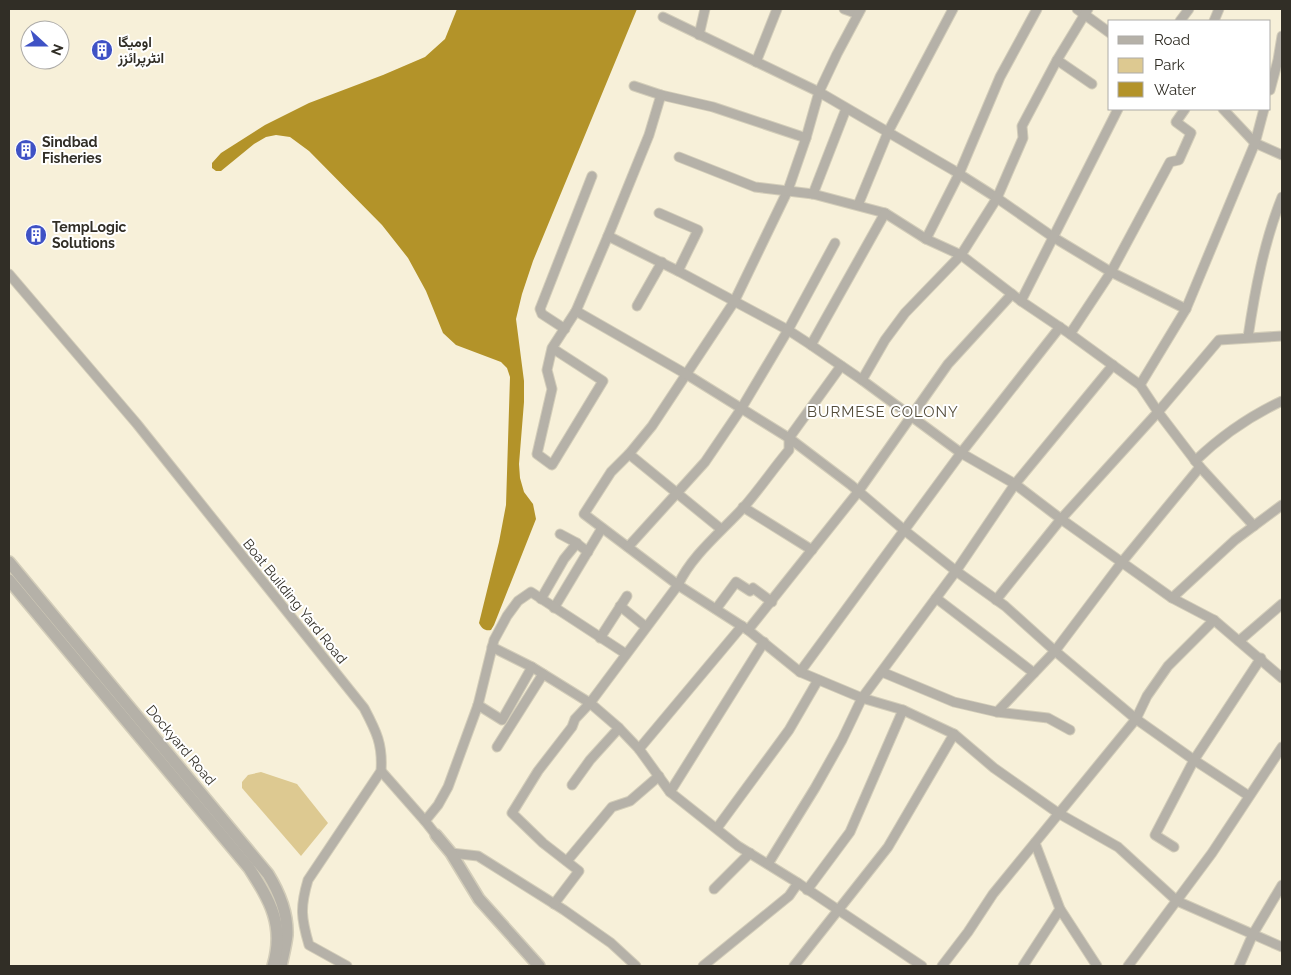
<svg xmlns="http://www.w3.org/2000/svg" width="1291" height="975" font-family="Raleway,Vazirmatn,sans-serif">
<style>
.green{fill:#ddc991}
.water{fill:#b39329}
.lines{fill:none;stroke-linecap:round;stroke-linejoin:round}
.minor-casing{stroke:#d3cdb9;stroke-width:11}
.tertiary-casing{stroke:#d3cdb9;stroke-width:14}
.minor{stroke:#b5b1a8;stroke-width:9}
.tertiary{stroke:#b5b1a8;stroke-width:11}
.labels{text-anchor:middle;stroke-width:4;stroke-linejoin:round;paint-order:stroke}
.poi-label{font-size:14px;font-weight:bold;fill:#312e26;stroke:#fff;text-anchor:start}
.street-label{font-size:14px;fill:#312e26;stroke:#fff}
.neighbourhood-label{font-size:15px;letter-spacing:1px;fill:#534c3a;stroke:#fff}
</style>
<rect width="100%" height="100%" fill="#f7f0d9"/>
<path class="green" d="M261,772l36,12 31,39 -27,33 -59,-68v-6l6,-7z"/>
<path class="water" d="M457,9h180l-104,252 -11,33 -6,25 8,62v21l-5,62 1,14 4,14 9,12 3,15 -42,106 -3,5c-6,1 -9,-1 -12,-7l20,-81 7,-37 4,-128 -3,-9 -6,-6 -45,-17 -13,-12 -17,-42 -18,-33 -26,-33 -73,-74 -19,-14 -14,-2 -10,2 -12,7 -33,27h-5l-4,-3v-5l9,-10 44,-28 44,-22 74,-28 42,-18 20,-18z"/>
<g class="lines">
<g class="minor-casing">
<g id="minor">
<path d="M844,9l14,5"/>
<path d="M861,9l-24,45 -18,38 -13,46 -18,52 -54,112 -82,124 -23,28 -18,18 -27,42 94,71 70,45 52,42 62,26 41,12 51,24 40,34 64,45 60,34 59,54 105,46"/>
<path d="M1077,9l33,24"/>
<path d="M663,17l156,75 134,78 44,28 56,39 58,35 75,37"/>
<path d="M1180,21l9,-12"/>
<path d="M1214,21l5,-12"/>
<path d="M699,35l6,-26"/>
<path d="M1057,60l35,24"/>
<path d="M756,62l21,-53"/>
<path d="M634,86l27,9 52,12 93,31"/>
<path d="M1270,90l8,-30 4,-24"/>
<path d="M1223,109l32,34 27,12"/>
<path d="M679,157l76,30 58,7 72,19 41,26 35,16 60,46 49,33 70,51 18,27 42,55 54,59"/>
<path d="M813,194l33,-85"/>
<path d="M858,205l30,-73 65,-123"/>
<path d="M659,213l39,17 -20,41"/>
<path d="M608,236l70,35 110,59 23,15 51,35 99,73 54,31 46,35 111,79 42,22 68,58"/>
<path d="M926,239l33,-65 41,-97 37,-68"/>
<path d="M9,274l128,150 227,284c12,23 19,36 17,63l-73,109c-8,27 -7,38 1,65l38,21"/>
<path d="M1021,301l97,-192"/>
<path d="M637,306l25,-44"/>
<path d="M576,311l110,63 103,64 62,47 53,45 52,41 49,35 50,45 81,68 58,41 55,36"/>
<path d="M565,329l-23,-15 -2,-5 52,-133"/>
<path d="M1070,334l41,-62 59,-110 9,-2 12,-27 -15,-11 9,-13"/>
<path d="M1248,337c7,-47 16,-95 34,-140"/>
<path d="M811,345l74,-132"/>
<path d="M552,348l51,33 -51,84 -15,-11 15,-65 -5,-19 5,-22 24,-37 32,-75 41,-101 12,-40"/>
<path d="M862,380l23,-40 20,-27 56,-58 36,-57 26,-60 -1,-12 35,-66 31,-51"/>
<path d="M1140,385l46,-76 69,-166 9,-34"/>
<path d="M629,454l92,75"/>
<path d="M1195,461c26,-25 55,-45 87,-60"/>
<path d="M743,507l69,43"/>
<path d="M560,534l15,8 13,10"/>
<path d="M628,547l77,-85 36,-53 47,-79 47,-87"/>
<path d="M936,598l98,75"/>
<path d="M1172,598l63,-58 47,-35"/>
<path d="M541,599l23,-40 13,-16"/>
<path d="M996,600l65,-81 97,-107 61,-72 63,-4"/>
<path d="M620,606l26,21"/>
<path d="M554,608l48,-80"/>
<path d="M716,609l20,-27 14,9 3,-3 19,14"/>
<path d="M748,630l110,-138 90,-128 64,-70"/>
<path d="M600,638l27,-42"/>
<path d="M1239,641l43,-37"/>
<path d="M492,647l40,20 58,36 29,25 20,21 31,43 68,54 60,37 124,83"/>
<path d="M800,672l161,-219 99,-126"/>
<path d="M882,672l72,30 43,10 51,6 22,12"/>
<path d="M478,705l24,15 30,-53"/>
<path d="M997,712l58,-61 67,-89 78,-95"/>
<path d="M497,747l46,-73"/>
<path d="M639,749l103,-123"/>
<path d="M381,771l44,50"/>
<path d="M572,785l18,-25 29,-32"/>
<path d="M670,792l94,-150"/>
<path d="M717,828l72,-98 29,-50"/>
<path d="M436,835l-11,-14 13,-16 10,-18 30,-82 16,-65 13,-24 11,-15 13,-9 95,62"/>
<path d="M1035,843l25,66 37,57"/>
<path d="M1174,847l-19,-12 39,-75 67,-102"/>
<path d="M451,853l27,3 86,54 47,33 25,23"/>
<path d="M567,861l45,-54 18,-6 29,-25"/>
<path d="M768,864l47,-76 27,-48 20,-42 94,-127 59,-87 98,-119"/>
<path d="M714,889l36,-36"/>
<path d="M807,890l43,-58 53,-122"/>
<path d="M554,904l25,-33 -36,-28 -31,-30 26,-42 34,-44 3,-8 15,-16 88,-118c14,-30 43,-53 65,-77 16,-18 30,-39 46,-58v-12l52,-72"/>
<path d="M703,966l86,-70 9,-13"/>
<path d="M794,966l94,-119 66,-113"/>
<path d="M942,966l26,-34 25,-38 143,-175 11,-23 21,-30 46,-46"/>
<path d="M1023,966l37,-57"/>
<path d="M1128,966l84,-113 70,-106"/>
<path d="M1239,966l14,-32 29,-49"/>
</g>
</g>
<g class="tertiary-casing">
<g id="tertiary">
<path d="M9,562l259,312c11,18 20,39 19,61 -1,10 -4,21 -6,31"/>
<path d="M9,580l240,288c21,33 36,57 24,98"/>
<path d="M436,835l15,18 28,46 60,67"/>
</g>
</g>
<use href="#minor" class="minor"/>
<use href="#tertiary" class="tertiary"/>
</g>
<defs>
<g id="building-disc" transform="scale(1.125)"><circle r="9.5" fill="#3f52c5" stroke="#fff"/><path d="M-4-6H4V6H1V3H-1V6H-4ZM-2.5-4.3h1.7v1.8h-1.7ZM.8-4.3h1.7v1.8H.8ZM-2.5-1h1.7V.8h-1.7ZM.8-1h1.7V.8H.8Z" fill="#fff"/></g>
</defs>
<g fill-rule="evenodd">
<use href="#building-disc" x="102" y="50"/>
<use href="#building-disc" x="26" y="150"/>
<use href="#building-disc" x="36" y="235"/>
</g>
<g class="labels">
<g class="poi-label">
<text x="118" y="47">اومیگا<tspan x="118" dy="16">انٹرپرائزز</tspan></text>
<text x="42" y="147">Sindbad<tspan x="42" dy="16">Fisheries</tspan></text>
<text x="52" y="232">TempLogic<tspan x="52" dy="16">Solutions</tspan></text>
</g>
<g class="street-label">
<text transform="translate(295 601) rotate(51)" y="5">Boat Building Yard Road</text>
<text transform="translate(181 745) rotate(50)" y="5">Dockyard Road</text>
</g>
<g class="neighbourhood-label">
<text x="883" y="417">BURMESE COLONY</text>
</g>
</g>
<rect width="1291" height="975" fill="none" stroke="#312e26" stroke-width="20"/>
<rect x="1108" y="20" width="162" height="90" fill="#ffffff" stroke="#adaba8"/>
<rect x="1118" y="36" width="25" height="8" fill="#b5b1a8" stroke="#adaba8"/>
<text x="1154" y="45" font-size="15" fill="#312e26">Road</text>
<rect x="1118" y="58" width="25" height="15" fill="#ddc991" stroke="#adaba8"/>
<text x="1154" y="70" font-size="15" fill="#312e26">Park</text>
<rect x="1118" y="82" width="25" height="15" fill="#b39329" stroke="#adaba8"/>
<text x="1154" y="95" font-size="15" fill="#312e26">Water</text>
<g transform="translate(45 45) rotate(111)"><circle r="24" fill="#ffffff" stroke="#adaba8"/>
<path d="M0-4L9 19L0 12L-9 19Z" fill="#3f52c5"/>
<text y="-8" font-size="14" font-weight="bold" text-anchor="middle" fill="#312e26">N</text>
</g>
</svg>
